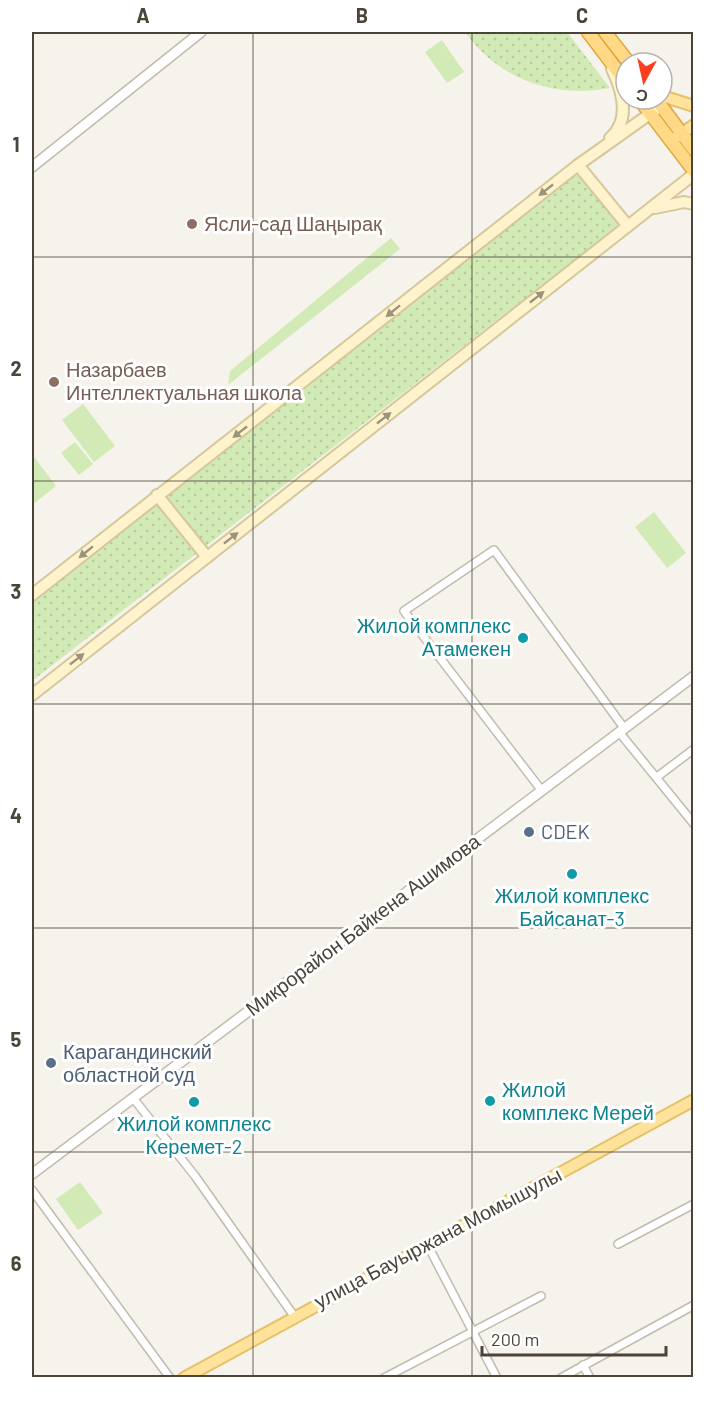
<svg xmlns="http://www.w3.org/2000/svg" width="725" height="1409" font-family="Barlow,sans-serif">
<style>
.grass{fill:#d2eab5}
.park{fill:url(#park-dots)}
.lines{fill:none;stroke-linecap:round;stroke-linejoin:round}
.minor-casing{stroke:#c2bbae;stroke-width:10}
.tertiary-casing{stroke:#c2bbae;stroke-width:12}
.secondary-casing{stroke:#d6c79b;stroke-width:14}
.primary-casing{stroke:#e6c16a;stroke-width:14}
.trunk-casing{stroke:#e0a43c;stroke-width:15}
.minor{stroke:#fff;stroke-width:7}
.tertiary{stroke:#fff;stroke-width:9}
.secondary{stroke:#fff3cd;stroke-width:10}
.primary{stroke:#ffe39c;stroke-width:10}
.trunk{stroke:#ffd985;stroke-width:12}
.oneway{fill:#9c937c}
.grid{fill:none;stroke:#4b4439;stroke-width:1.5;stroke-opacity:0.55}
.education-dot{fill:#8d6e63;stroke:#fff;stroke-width:2}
.culture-dot{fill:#0f9aa8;stroke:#fff;stroke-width:2}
.service-dot{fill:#5c6f8a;stroke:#fff;stroke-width:2}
.labels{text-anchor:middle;stroke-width:6;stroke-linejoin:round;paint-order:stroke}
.education-label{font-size:20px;fill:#785e54;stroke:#fff;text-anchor:start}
.culture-label{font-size:20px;fill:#0d838f;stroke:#fff}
.service-label{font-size:20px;fill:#4e5e75;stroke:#fff;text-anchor:start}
.street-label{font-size:20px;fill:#4b4439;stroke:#fff}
.neatline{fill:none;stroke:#4b4439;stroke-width:2}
.grid-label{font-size:20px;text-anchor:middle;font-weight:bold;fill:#4b4439}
</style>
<defs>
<pattern id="park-dots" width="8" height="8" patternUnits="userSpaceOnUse" patternTransform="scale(1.5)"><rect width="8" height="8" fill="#d2eab5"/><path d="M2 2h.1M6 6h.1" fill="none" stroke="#b6ca9c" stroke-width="1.8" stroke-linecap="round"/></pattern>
</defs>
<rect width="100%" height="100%" fill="#f6f3ec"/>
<g class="grass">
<path d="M442,40l22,32 -17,11 -22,-31z"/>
<path d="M391,238l9,11 -172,136 2,-14z"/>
<path d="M83,404l32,42 -21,16 -32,-42z"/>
<path d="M75,442l18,22 -14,11 -18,-22z"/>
<path d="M32,454l24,32 -24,19z"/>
<path d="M654,512l32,41 -19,15 -32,-41z"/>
<path d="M80,1182l23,31 -25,17 -22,-31z"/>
</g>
<g class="park">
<path d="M465,32h102l43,56c-56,11 -112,-9 -145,-56z"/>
<path d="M581,169l40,55 -589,457v-82z"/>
</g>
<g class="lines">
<g class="minor-casing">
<g id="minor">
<path d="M619,732l75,92"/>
<path d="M657,777l37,-28"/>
<path d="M542,791l-138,-180 90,-61 130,178"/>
<path d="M133,1098l62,78 99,140"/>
<path d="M32,1190l138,188"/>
<path d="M427,1244l70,134"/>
<path d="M618,1244l76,-40"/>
<path d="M583,1365l7,13"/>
<path d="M384,1378l157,-82"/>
<path d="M561,1378l133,-73"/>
</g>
</g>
<g class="tertiary-casing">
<g id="tertiary">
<path d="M32,167l169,-135"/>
<path d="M32,1174l662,-498"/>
</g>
</g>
<g class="secondary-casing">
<g id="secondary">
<path d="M610,138c21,-18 12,-48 2,-69"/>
<path d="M578,165l50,61"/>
<path d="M655,208l29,-6 10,2"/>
<path d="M157,495l50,62"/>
<path d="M32,595l546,-430 83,-59"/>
<path d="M32,695l662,-521"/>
</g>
</g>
<g class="primary-casing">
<g id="primary">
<path d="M662,96l32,10"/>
<path d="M671,141l23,-16"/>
<path d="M184,1378l510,-278"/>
</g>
</g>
<g class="trunk-casing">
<g id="trunk">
<path d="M588,32l38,50"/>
<path d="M605,32l24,31"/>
<path d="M639,99l55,72"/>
<path d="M656,99l38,51"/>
</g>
</g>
<use href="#minor" class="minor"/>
<use href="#tertiary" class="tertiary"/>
<use href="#secondary" class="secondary"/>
<use href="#primary" class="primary"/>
<use href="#trunk" class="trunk"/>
</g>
<defs><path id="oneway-solid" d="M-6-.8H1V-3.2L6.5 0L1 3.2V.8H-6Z" transform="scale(1.5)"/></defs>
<g class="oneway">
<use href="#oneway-solid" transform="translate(546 190) rotate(142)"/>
<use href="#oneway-solid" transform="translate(537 297) rotate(-38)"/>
<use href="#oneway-solid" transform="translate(393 311) rotate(141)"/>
<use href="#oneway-solid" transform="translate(384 418) rotate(-38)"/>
<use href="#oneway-solid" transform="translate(240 432) rotate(142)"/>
<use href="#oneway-solid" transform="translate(231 538) rotate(-38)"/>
<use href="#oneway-solid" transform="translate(86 552) rotate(141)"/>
<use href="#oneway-solid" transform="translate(77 659) rotate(-38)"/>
</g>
<path class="grid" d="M253,32v1346M472,32v1346M32,257h662M32,481h662M32,704h662M32,928h662M32,1152h662"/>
<g class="education-dot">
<circle cx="192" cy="224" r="6"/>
<circle cx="54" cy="382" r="6"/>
</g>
<g class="culture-dot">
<circle cx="523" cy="638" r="6"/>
<circle cx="572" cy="874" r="6"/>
<circle cx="490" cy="1101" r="6"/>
<circle cx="194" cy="1102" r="6"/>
</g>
<g class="service-dot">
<circle cx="529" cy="832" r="6"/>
<circle cx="51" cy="1063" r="6"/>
</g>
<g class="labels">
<g class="education-label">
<text x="204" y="231">Ясли-сад Шаңырақ</text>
<text x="66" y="377">Назарбаев<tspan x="66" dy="23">Интеллектуальная школа</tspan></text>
</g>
<g class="culture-label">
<text x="511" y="633" text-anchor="end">Жилой комплекс<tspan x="511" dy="23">Атамекен</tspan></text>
<text x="572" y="903">Жилой комплекс<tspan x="572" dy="23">Байсанат-3</tspan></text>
<text x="502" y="1097" text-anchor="start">Жилой<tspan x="502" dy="23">комплекс Мерей</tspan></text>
<text x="194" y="1131">Жилой комплекс<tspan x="194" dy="23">Керемет-2</tspan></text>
</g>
<g class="service-label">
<text x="541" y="839">CDEK</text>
<text x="63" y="1059">Карагандинский<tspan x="63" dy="23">областной суд</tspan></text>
</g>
<g class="street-label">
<text transform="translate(363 925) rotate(-37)" y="7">Микрорайон Байкена Ашимова</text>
<text transform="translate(438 1238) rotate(-28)" y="7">улица Бауыржана Момышулы</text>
</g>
</g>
<rect width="725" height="1409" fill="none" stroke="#ffffff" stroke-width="66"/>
<g transform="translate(644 81) rotate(188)"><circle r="28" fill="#ffffff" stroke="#b7b4b0" stroke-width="1.5"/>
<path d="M0-4.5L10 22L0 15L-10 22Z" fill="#fc3f1d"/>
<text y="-9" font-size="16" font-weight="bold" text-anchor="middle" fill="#4b4439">С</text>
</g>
<path d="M482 1346v9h184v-9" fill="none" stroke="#4b4439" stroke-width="3"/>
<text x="491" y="1346" font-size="18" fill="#4b4439" stroke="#ffffff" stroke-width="4.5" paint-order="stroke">200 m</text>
<rect x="33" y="33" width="659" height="1343" class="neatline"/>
<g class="grid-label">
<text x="143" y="23">A</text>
<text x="362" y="23">B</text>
<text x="582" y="23">C</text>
<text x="16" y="152">1</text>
<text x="16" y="376">2</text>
<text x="16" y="599">3</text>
<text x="16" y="823">4</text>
<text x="16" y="1047">5</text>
<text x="16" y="1271">6</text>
</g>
</svg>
